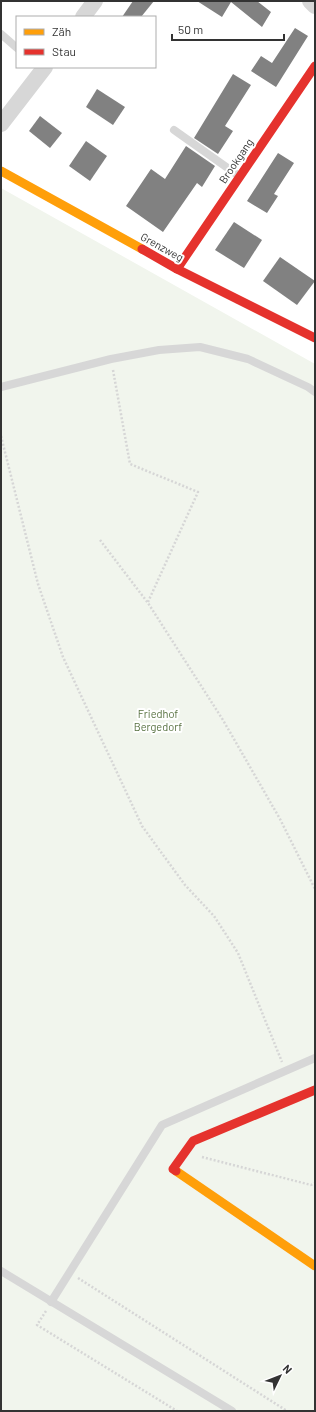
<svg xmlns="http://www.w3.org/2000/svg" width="316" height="1412" font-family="Barlow,sans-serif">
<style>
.green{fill:#f1f5ed}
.building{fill:#818181}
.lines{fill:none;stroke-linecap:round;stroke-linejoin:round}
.path{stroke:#d6d6d6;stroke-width:2.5;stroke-dasharray:2 2;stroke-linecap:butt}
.lane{stroke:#d7d7d7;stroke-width:8}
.street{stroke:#d7d7d7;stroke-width:16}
.slow{stroke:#ff9f0a;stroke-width:9}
.jam{stroke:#e5322d;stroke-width:9}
.labels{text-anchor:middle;stroke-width:4;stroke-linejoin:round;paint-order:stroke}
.street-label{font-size:11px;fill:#333;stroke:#fff}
.park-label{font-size:11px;fill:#56703f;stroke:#fff}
</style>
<rect width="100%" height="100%" fill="#fff"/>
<path class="green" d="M1,188l314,176v1047h-314z"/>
<g class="building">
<path d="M133,1h21l-13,16h-19z"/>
<path d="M197,1h60l14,11 -9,15 -31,-25 -9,15z"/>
<path d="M295,28l13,8 -32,51 -25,-16 10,-15 11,7z"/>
<path d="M233,74l18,11 -26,41 8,5 -15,23 -24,-16z"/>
<path d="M97,89l28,18 -12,18 -27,-18z"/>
<path d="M40,116l22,17 -12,15 -21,-17z"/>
<path d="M86,141l21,15 -17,25 -21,-15z"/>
<path d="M186,146l29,20 -13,21 -5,-4 -34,49 -37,-26 25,-37 14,10z"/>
<path d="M278,153l16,10 -20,31 4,2 -11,17 -20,-12z"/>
<path d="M234,222l28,18 -18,28 -29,-18z"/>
<path d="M280,257l35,24 -18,24 -34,-24z"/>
</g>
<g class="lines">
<g class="path">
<path d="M113,370l17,94 68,28 -50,110"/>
<path d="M1,436l37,148 25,73 79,169 43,59 29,31 24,37 44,109"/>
<path d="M100,540l48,63 75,117 57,99 35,70"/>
<path d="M202,1157l109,28 4,-2"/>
<path d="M78,1278l209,133"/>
<path d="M46,1311l-9,14 140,86"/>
</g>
<g class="lane">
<path d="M1,34l16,14"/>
<path d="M174,130l65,46"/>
<path d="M1,387l110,-28 48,-9 41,-3 48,12 60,28 7,5"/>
<path d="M1,1271l231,140"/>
<path d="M51,1302l111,-177 153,-67"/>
</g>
<g class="street">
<path d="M310,1l5,5"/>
<path d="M83,17l12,-16"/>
<path d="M1,124l44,-57"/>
</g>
<g class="slow">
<path d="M1,171l141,78"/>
<path d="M176,1171l139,95"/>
</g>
<g class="jam">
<path d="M142,249l35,20 138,69"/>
<path d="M177,269l138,-203"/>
<path d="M176,1171l-3,-2 20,-28 122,-51"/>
</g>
</g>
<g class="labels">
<g class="street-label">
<text transform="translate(236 161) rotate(-56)" y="4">Brookgang</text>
<text transform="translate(162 247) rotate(29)" y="4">Grenzweg</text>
</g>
<g class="park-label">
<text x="158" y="718">Friedhof<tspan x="158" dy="13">Bergedorf</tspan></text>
</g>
</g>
<rect width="316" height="1412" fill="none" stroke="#333333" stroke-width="4"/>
<rect x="16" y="16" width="140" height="52" fill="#ffffff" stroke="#adadad"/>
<rect x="24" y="29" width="20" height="6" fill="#ff9f0a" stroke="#adadad"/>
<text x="52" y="36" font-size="12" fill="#333333">Zäh</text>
<rect x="24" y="49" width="20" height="6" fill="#e5322d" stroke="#adadad"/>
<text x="52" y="56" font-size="12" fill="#333333">Stau</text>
<g transform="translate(280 1376) rotate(47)" stroke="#ffffff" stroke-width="3" paint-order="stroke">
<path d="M0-3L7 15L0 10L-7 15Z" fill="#333333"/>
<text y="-6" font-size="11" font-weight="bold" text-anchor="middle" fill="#333333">N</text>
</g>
<path d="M172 34v6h112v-6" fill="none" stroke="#333333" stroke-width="2"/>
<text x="178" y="34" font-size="12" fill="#333333" stroke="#ffffff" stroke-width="3" paint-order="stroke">50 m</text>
</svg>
